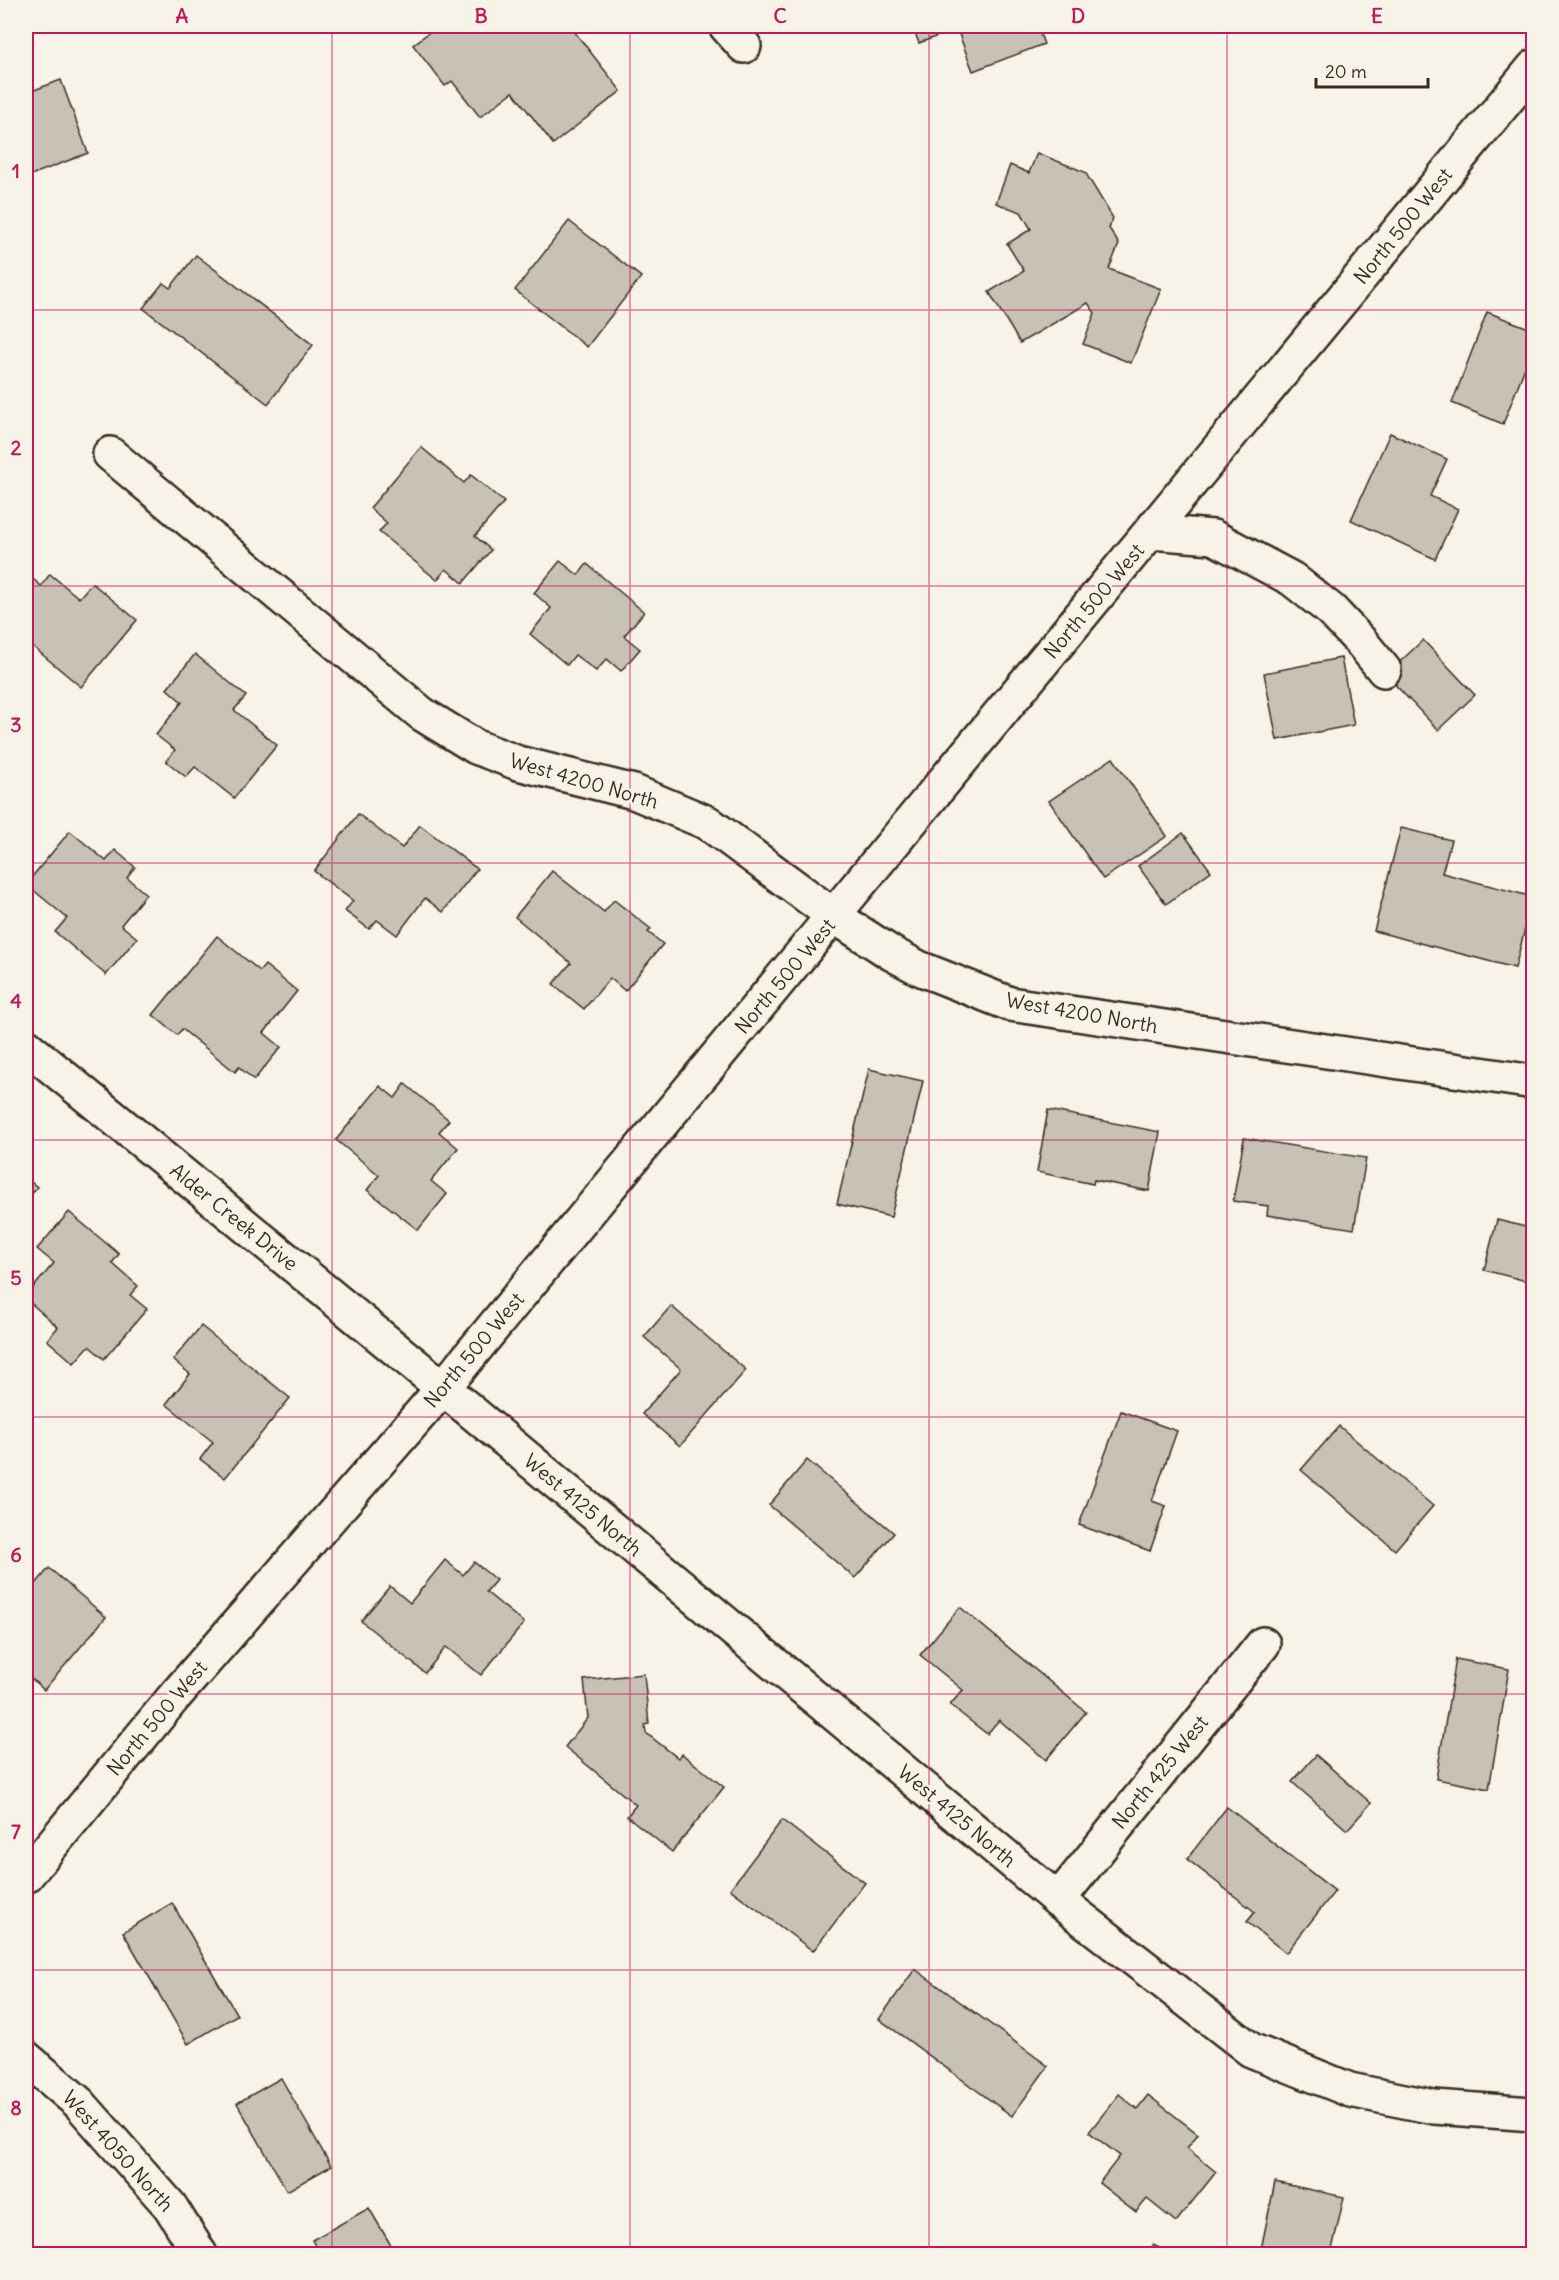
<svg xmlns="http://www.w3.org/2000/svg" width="1559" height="2280" font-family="Delius,sans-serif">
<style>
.building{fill:#c8c1b6;stroke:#3b2a1e;stroke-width:1.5}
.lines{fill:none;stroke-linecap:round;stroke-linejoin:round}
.minor-casing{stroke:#3b2a1e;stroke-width:38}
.minor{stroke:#f7f3e8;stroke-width:33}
.grid{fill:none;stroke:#c2185b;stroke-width:1.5;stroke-opacity:0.55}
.labels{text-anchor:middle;stroke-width:5;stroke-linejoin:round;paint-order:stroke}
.street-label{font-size:20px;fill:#3b2a1e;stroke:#f7f3e8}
.neatline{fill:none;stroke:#c2185b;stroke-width:2}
.grid-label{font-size:20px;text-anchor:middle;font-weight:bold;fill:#c2185b}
</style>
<rect width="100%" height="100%" fill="#f7f3e8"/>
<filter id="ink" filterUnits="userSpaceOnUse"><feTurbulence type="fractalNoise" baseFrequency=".0167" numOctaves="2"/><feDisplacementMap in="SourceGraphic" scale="12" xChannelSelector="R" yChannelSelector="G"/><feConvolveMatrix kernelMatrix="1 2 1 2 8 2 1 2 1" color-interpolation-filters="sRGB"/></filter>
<g filter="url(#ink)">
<g class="building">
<path d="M437,26h133l51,65 -68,53 -40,-52 -33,25 -28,-36 -7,5 -32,-41z"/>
<path d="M912,26h125l7,18 -71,27 -16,-42 -38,14z"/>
<path d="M61,80l27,73 -62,24v-84z"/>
<path d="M1037,153l48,19 28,46 -4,10 10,16 -10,25 52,20 -30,74 -48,-19 12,-31 -7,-10 -68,40 -31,-51 35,-21 -17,-27 24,-15 -10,-17 -25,-9 14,-38 19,8z"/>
<path d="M569,221l72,56 -54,70 -72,-57z"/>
<path d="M196,255l117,90 -45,59 -125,-96 20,-25 7,5z"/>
<path d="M1487,312l47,18v38l-8,-3 -23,59 -51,-21z"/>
<path d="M1390,433l57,26 -17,37 28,13 -23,50 -84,-39z"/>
<path d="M421,447l43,36 7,-8 33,27 -29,34 16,14 -28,33 -17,-14 -9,11 -58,-48 8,-9 -17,-15z"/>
<path d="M560,561l18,14 9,-11 57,48 -20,24 16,13 -19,22 -14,-12 -11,12 -21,-16 -8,10 -37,-31 21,-26 -17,-15z"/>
<path d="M26,573l15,13 9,-12 29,24 13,-15 45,37 -56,67 -55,-46z"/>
<path d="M1423,640l52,55 -37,35 -52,-55z"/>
<path d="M195,654l51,42 -12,14 43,35 -43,53 -39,-31 -9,10 -20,-16 9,-11 -19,-15 26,-33 -15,-13z"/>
<path d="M1341,658l13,67 -77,15 -13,-67z"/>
<path d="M1113,758l54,78 -64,43 -54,-78z"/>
<path d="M358,814l44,34 18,-23 57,44 -34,43 -18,-14 -28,37 -20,-15 -8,9 -24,-18 8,-10 -39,-30z"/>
<path d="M1401,828l50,12 -9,33 91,24 -18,71 -141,-37z"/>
<path d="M70,831l36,30 9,-11 20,17 -8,11 19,16 -25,31 16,13 -31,37 -51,-43 12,-14 -41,-34z"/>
<path d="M1183,833l28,38 -45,33 -28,-38z"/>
<path d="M552,871l52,41 10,-12 37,29 -3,3 15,12 -38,47 -15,-13 -26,31 -31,-25 18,-21 -56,-46z"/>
<path d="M217,936l43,35 5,-6 32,26 -33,42 17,14 -27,33 -15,-13 -4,5 -53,-43 -5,6 -24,-20z"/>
<path d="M869,1069l54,12 -32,136 -54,-13z"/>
<path d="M405,1084l44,36 -10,12 19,16 -27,33 16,13 -29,36 -51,-40 12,-15 -43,-35 44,-54 15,12z"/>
<path d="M1048,1110l112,22 -11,59 -55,-11 -1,4 -56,-12z"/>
<path d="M1244,1138l122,20 -12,71 -87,-14 1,-9 -35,-5z"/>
<path d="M26,1178l11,9 -11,15z"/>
<path d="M69,1212l50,42 -7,9 26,23 -8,9 17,14 -43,50 -15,-13 -15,17 -27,-23 11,-13 -32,-28v-3l28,-33 -17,-14z"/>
<path d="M1497,1220l37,9v54l-50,-13z"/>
<path d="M671,1306l75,64 -66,76 -38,-32 39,-45 -37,-32z"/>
<path d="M201,1326l89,72 -65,80 -25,-19 13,-17 -47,-38 24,-30 -17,-14z"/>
<path d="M1121,1411l56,20 -25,70 14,5 -16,45 -71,-26z"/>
<path d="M1339,1426l94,80 -38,44 -94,-80z"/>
<path d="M807,1460l87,73 -39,45 -86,-73z"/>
<path d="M445,1560l18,15 11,-13 22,18 -10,12 38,31 -43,52 -35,-28 -21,26 -64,-52 29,-35 20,17z"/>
<path d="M49,1568l57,49 -62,73 -18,-16v-78z"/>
<path d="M960,1607l126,105 -40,48 -47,-40 -12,14 -37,-29 13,-15 -43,-35z"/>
<path d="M1456,1659l53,10 -20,120 -53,-10z"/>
<path d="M644,1674l5,50 -4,1 1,8 32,25 4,-4 42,33 -52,65 -45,-36 9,-11 -71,-58 23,-29 -4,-38z"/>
<path d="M1316,1755l55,48 -24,27 -55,-48z"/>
<path d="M1227,1807l108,84 -49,62 -39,-31 8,-10 -68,-53z"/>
<path d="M782,1820l83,63 -52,68 -83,-62z"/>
<path d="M172,1903l65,112 -49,29 -65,-112z"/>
<path d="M915,1969l133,97 -36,50 -133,-97z"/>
<path d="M281,2078l50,88 -44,25 -50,-88z"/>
<path d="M1119,2094l18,15 11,-14 50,39 -11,14 29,24 -40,50 -29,-23 -11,13 -37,-29 21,-27 -31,-24z"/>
<path d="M1275,2182l69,15 -13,57h-71z"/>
<path d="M369,2208l27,46h-76l-8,-14z"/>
<path d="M1153,2245l19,9h-24z"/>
</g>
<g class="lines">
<g class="minor-casing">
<g id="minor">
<path d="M726,26l18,20"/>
<path d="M110,454l312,260 54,33 42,16 116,29 74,31 126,93 57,37 28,15 91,36 524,78"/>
<path d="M1151,532l62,5 79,42 39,31 31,33 22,27"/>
<path d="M26,1046l417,342 615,512 193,150 99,40 84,17 100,7"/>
<path d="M26,1876l148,-179 269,-309 1091,-1321"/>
<path d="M1058,1900l205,-256"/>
<path d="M26,2058l53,45 91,103 30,48"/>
</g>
</g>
<use href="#minor" class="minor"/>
</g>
</g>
<path class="grid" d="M332,26v2228M630,26v2228M929,26v2228M1227,26v2228M26,310h1508M26,586h1508M26,863h1508M26,1140h1508M26,1417h1508M26,1694h1508M26,1970h1508"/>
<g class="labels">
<g class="street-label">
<text transform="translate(1403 226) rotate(-51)" y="7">North 500 West</text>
<text transform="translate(1094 601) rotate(-50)" y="7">North 500 West</text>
<text transform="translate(584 781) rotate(16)" y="7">West 4200 North</text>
<text transform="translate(785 976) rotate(-50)" y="7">North 500 West</text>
<text transform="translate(1082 1013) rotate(10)" y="7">West 4200 North</text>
<text transform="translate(234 1217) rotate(39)" y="7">Alder Creek Drive</text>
<text transform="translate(474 1350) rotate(-50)" y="7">North 500 West</text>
<text transform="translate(583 1505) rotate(40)" y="7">West 4125 North</text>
<text transform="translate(157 1718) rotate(-50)" y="7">North 500 West</text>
<text transform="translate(1160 1772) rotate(-51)" y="7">North 425 West</text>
<text transform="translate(957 1816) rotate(40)" y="7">West 4125 North</text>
<text transform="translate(118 2151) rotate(48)" y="7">West 4050 North</text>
</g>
</g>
<rect width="1559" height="2280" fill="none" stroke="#f7f3e8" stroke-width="66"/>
<path d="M1316 78v9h112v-9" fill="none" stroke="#3b2a1e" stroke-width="3"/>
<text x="1325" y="78" font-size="18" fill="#3b2a1e" stroke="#f7f3e8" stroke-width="4.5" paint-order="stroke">20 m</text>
<rect x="33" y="33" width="1493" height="2214" class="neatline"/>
<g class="grid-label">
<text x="182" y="23">A</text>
<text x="481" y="23">B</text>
<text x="780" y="23">C</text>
<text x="1078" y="23">D</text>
<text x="1377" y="23">E</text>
<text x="16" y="178">1</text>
<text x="16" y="455">2</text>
<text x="16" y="732">3</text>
<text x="16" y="1008">4</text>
<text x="16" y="1285">5</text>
<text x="16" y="1562">6</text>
<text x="16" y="1839">7</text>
<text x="16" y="2115">8</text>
</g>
</svg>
